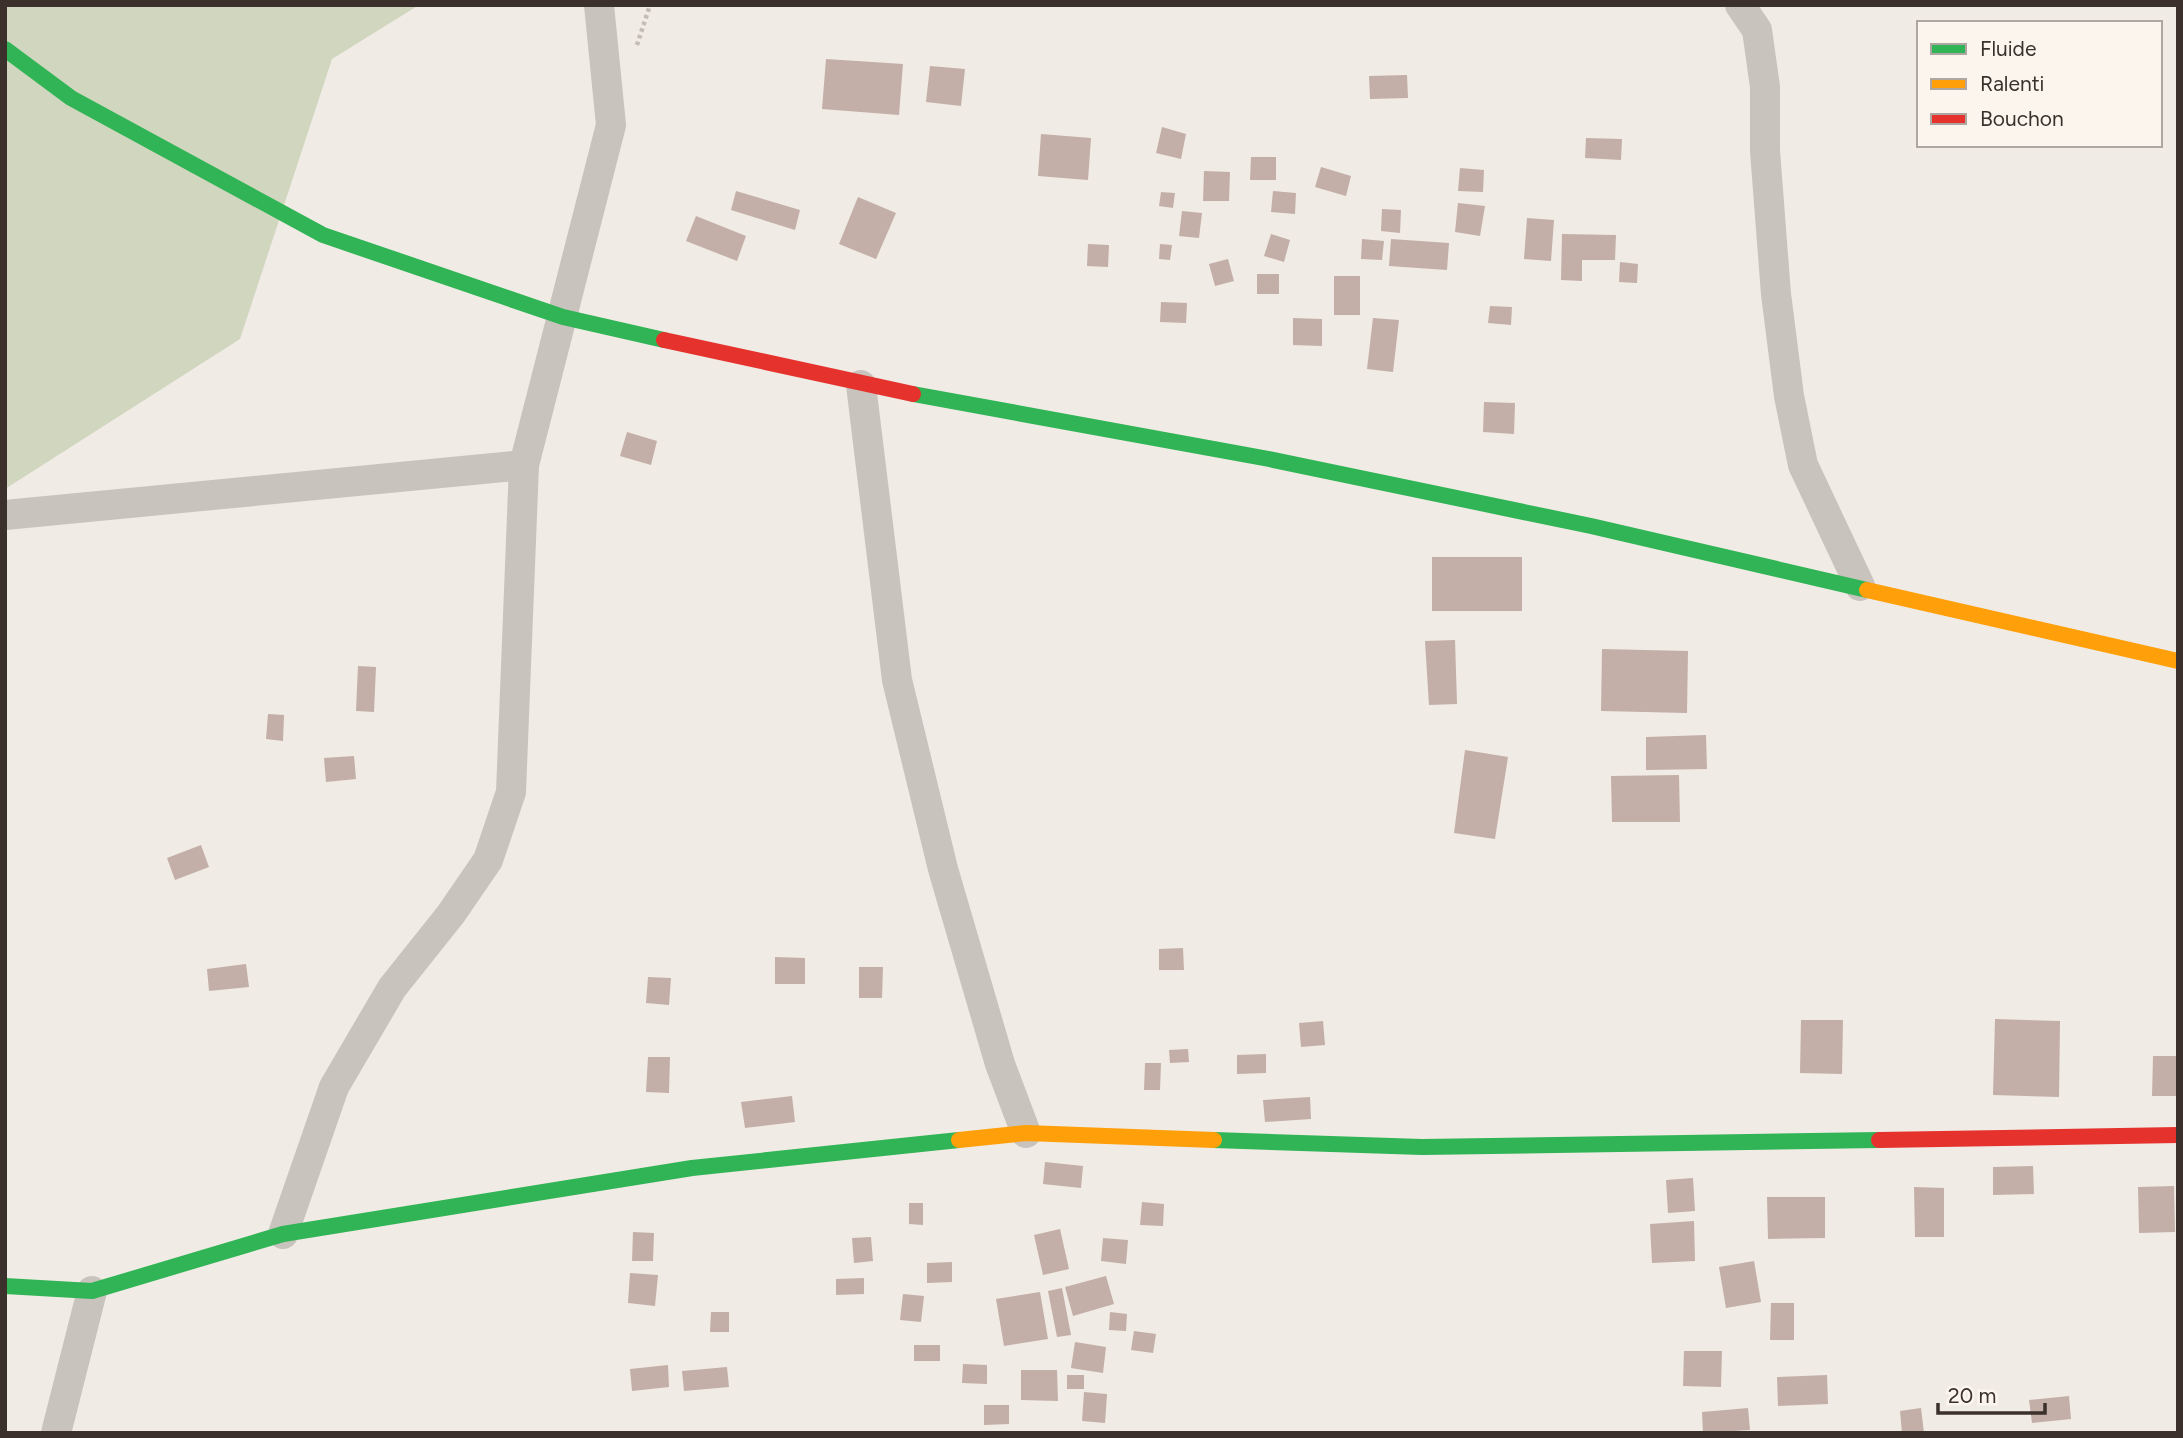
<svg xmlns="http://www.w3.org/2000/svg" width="2183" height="1438" font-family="Figtree,sans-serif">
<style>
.green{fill:#d1d6bf}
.building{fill:#c3afa7}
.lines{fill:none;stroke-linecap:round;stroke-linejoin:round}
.path{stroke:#c2bbb6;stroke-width:4.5;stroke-dasharray:3.5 3.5;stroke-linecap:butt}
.street{stroke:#c9c3be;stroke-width:30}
.fast{stroke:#30b455;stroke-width:16}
.slow{stroke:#ff9f0a;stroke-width:16}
.jam{stroke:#e5322d;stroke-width:16}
</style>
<rect width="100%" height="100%" fill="#f0ebe5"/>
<path class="green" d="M5,5h414l-87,54 -92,280 -235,150z"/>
<g class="building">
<path d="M826,59l77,5 -4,51 -77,-6z"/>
<path d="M930,66l35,3 -4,37 -35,-4z"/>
<path d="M1407,75l1,23 -38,1 -1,-23z"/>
<path d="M1162,127l24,7 -5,25 -25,-6z"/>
<path d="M1041,134l50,4 -3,42 -50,-4z"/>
<path d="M1586,138l36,1 -1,21 -36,-2z"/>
<path d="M1251,157h25v23h-26z"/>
<path d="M1321,167l30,9 -5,20 -31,-9z"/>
<path d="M1460,168l24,2 -1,22 -25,-1z"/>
<path d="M1204,171l26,1 -1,29h-26z"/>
<path d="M736,191l64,19 -5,20 -64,-20z"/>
<path d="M1273,191l23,2 -1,21 -24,-2z"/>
<path d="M1161,192l14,1 -2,15 -14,-2z"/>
<path d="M858,197l38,16 -20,46 -37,-15z"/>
<path d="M1458,203l27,3 -5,30 -25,-4z"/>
<path d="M1382,209l19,1 -1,23 -19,-2z"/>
<path d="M1182,211l20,2 -3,25 -20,-2z"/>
<path d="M696,216l50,20 -9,25 -51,-20z"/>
<path d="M1527,218l27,2 -3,41 -27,-2z"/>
<path d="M1271,234l19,6 -6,22 -20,-6z"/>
<path d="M1562,234l54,1 -1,25h-33v21l-21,-1z"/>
<path d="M1362,239l22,2 -2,19 -21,-1z"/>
<path d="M1391,239l58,4 -2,27 -58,-4z"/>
<path d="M1088,244l21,1 -1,22 -21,-1z"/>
<path d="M1160,244l12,1 -2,15 -11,-1z"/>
<path d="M1228,259l6,22 -19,5 -6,-22z"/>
<path d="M1620,262l18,2 -1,19 -18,-1z"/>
<rect x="1257" y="274" width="22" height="20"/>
<rect x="1334" y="276" width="26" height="39"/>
<path d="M1161,302l26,1 -1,20 -26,-1z"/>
<path d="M1490,306l22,1 -1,18 -23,-2z"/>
<path d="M1293,318l29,1v27l-29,-1z"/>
<path d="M1373,318l26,2 -6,52 -26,-3z"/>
<path d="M1484,402l31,1 -1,31 -31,-2z"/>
<path d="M627,432l30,9 -6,24 -31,-9z"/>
<rect x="1432" y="557" width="90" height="54"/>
<path d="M1455,640l2,64 -28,1 -4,-64z"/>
<path d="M1602,649l86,2 -1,62 -86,-2z"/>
<path d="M358,666l18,1 -2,45 -18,-1z"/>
<path d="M268,714l16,1 -1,26 -17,-2z"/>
<path d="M1706,735l1,34 -61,1v-33z"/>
<path d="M1465,750l43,7 -13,82 -41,-6z"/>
<path d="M354,756l2,23 -30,3 -2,-24z"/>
<path d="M1679,775l1,47h-68l-1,-46z"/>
<path d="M201,845l8,22 -34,13 -8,-22z"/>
<path d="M1183,948l1,22h-25v-21z"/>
<path d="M775,957l30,1v26h-30z"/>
<path d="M246,964l3,23 -40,4 -2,-22z"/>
<path d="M859,967h24l-1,31h-23z"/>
<path d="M648,977l23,1 -2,27 -23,-2z"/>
<path d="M1995,1019l65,2 -1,76 -66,-2z"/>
<path d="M1801,1020h42l-1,54 -42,-1z"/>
<path d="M1323,1021l2,24 -24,2 -2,-24z"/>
<path d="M1188,1049l1,13 -19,1 -1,-13z"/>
<path d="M1266,1054v19l-29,1v-19z"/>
<path d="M2153,1056h25v40h-26z"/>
<path d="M648,1057h22l-1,36 -23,-1z"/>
<path d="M1145,1063h16l-1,27h-16z"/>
<path d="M792,1096l3,26 -50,6 -4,-26z"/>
<path d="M1310,1097l1,22 -46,3 -2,-22z"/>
<path d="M1045,1162l38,4 -2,22 -38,-4z"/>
<path d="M2033,1166l1,28 -41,1v-28z"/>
<path d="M1693,1178l2,33 -27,2 -2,-33z"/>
<path d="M2174,1186l1,46 -36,1 -1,-46z"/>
<path d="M1914,1187l30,1v49h-29z"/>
<path d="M1767,1197h58v41l-57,1z"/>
<path d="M1142,1202l22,2 -1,22 -23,-1z"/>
<path d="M909,1203h14v22l-14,-1z"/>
<path d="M1694,1221l1,40 -43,2 -2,-39z"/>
<path d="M1060,1229l9,40 -26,6 -9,-40z"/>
<path d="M633,1232l21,1 -1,28h-21z"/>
<path d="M871,1237l2,24 -19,2 -2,-25z"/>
<path d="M1103,1238l25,2 -2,24 -25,-3z"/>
<path d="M1754,1261l7,41 -35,6 -7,-41z"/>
<path d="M952,1262v20l-25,1v-20z"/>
<path d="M630,1273l28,2 -3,31 -27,-3z"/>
<path d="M1106,1276l8,28 -41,12 -8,-29z"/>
<path d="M864,1278v16l-28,1v-16z"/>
<path d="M1062,1288l9,47 -14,2 -9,-46z"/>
<path d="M1040,1292l8,47 -44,7 -8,-47z"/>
<path d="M903,1294l21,2 -3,26 -21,-2z"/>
<path d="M1771,1303h23v37h-24z"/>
<path d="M711,1312h18v20h-19z"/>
<path d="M1110,1312l17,2 -1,17 -17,-1z"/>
<path d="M1134,1331l22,3 -3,19 -22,-3z"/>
<path d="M1075,1342l31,5 -3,26 -32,-5z"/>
<rect x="914" y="1345" width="26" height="16"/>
<path d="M1684,1351h38l-1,36 -38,-1z"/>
<path d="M963,1364l24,1v19l-25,-1z"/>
<path d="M668,1365l1,22 -37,4 -2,-22z"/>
<path d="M727,1367l2,20 -45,4 -2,-20z"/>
<path d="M1021,1370h36l1,31 -37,-1z"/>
<rect x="1067" y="1375" width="17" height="14"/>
<path d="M1827,1375l1,29 -50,2 -1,-29z"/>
<path d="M1084,1392l23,2 -2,29 -23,-2z"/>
<path d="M2069,1396l2,23 -39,4 -3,-23z"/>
<path d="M984,1405h25v19l-25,1z"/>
<path d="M1748,1408l2,22 -47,3 -1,-21z"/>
<path d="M1921,1408l3,25h-22l-2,-22z"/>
</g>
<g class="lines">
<path class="path" d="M637,45l13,-40"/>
<g class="street">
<path d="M1740,5l17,25 8,57v64l11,143 13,102 14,69 57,121"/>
<path d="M861,385l36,295 46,189 57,195 26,69"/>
<path d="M5,515l519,-50"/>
<path d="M283,1234l51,-147 58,-99 59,-74 37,-54 23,-68 13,-327 87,-340 -12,-120"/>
<path d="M56,1433l36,-142"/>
</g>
<g class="fast">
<path d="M5,49l66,49 252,137 240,82 101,23"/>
<path d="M913,394l356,65 322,67 276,64"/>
<path d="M1214,1140l208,7 457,-7"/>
<path d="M5,1286l87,5 191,-57 409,-66 267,-28"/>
</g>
<g class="slow">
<path d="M1867,590l311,71"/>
<path d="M959,1140l67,-7 188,7"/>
</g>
<g class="jam">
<path d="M664,340l249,54"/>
<path d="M1879,1140l299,-5"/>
</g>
</g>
<rect width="2183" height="1438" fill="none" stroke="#3b302b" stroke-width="14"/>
<rect x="1917" y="21" width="245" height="126" fill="#fbf5ee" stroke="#aea6a0" stroke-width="2"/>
<rect x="1931" y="44" width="35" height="10" fill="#30b455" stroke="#aea6a0" stroke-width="2"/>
<text x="1980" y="56" font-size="21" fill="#3b302b">Fluide</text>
<rect x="1931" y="79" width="35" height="10" fill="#ff9f0a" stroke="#aea6a0" stroke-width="2"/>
<text x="1980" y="91" font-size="21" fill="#3b302b">Ralenti</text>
<rect x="1931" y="114" width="35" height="10" fill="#e5322d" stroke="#aea6a0" stroke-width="2"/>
<text x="1980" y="126" font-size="21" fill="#3b302b">Bouchon</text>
<path d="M1938 1403v10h107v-10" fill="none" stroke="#3b302b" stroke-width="3.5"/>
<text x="1948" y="1403" font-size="21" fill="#3b302b" stroke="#fbf5ee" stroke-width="5" paint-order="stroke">20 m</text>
</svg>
